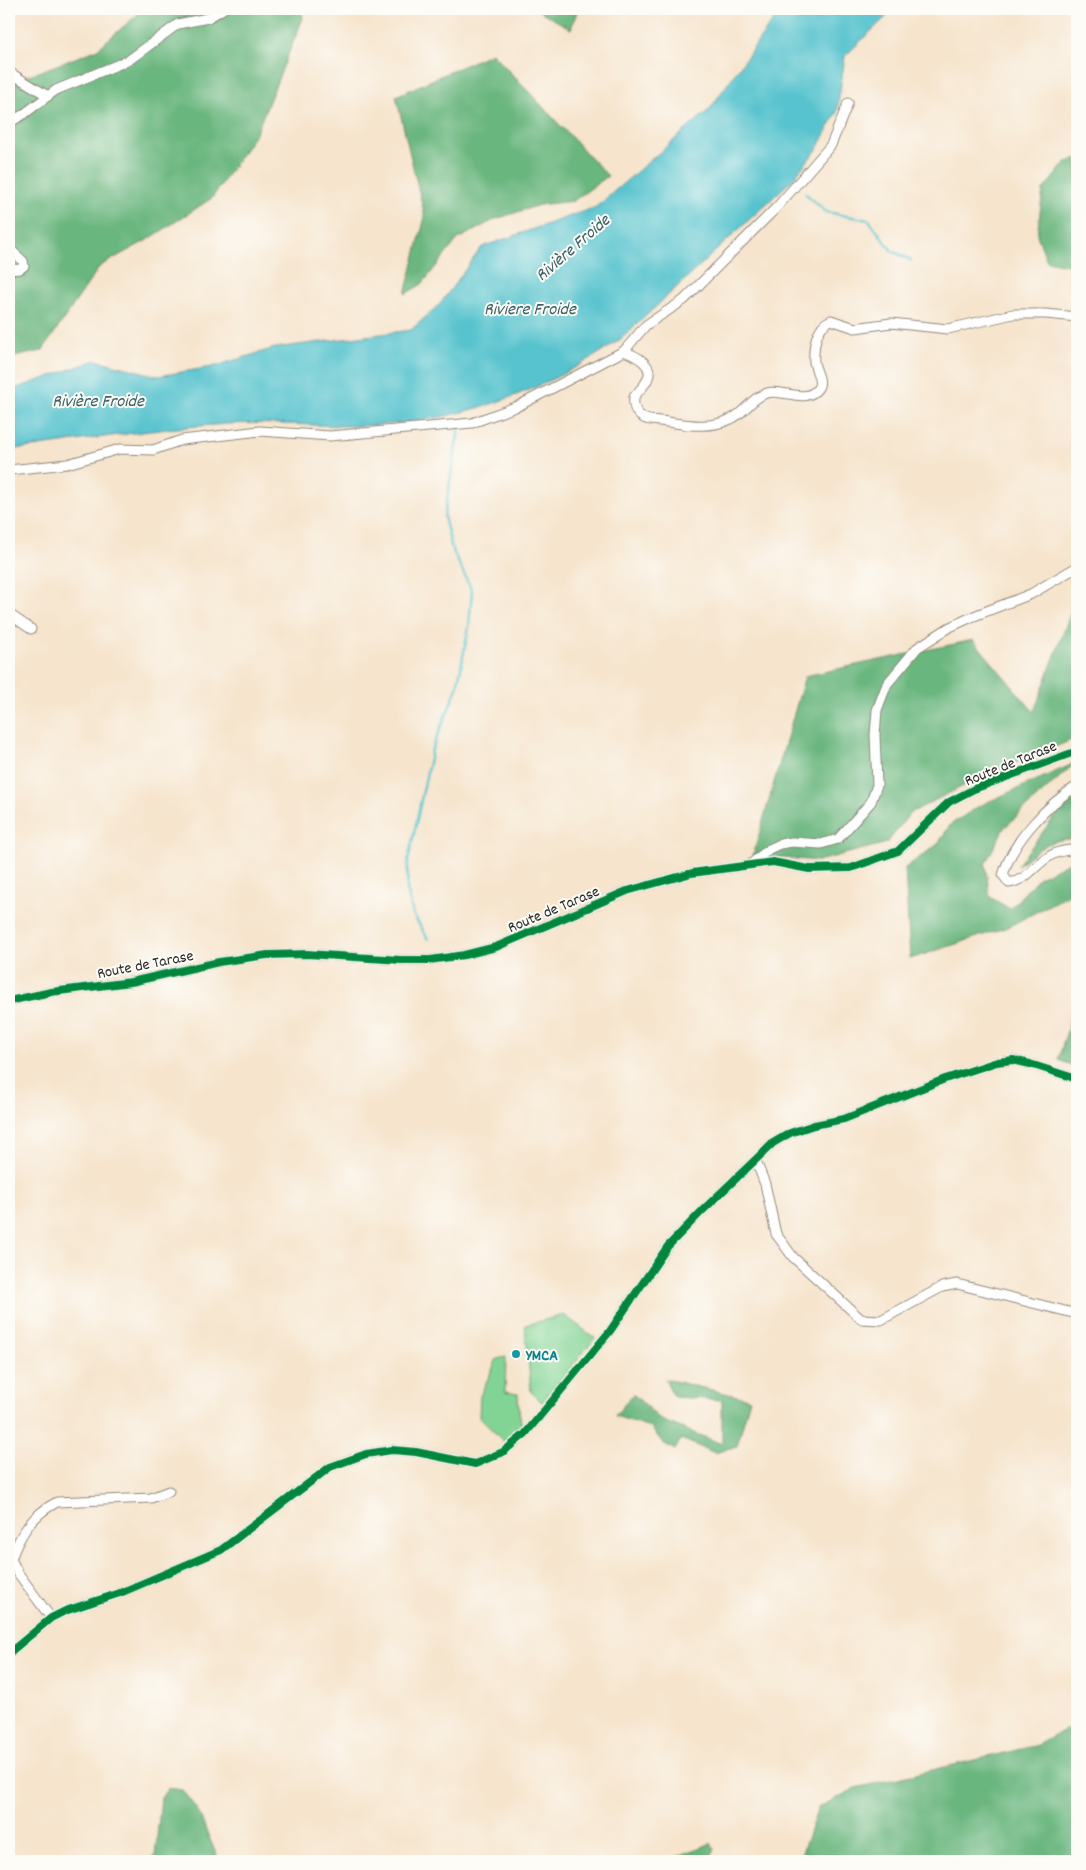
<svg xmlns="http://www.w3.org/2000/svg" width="1086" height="1870" font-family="Dekko,sans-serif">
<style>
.green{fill:#82d494;stroke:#568060}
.forest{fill:#69b67e;stroke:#4a7054}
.water{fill:#56c3ce;stroke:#40777c}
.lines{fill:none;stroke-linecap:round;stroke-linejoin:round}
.stream{stroke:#56c3ce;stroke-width:2.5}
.minor-casing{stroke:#90887c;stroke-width:11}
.minor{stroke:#fff;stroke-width:9}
.cycleway-casing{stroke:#fdfcf7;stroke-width:11}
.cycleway{stroke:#00873e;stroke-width:8}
.culture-dot{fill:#0f9aa8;stroke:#fdfcf7;stroke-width:2}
.labels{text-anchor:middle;stroke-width:4;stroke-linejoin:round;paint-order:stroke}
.street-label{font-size:16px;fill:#2b2b2b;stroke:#fdfcf7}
.culture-label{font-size:16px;font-weight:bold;fill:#0d838f;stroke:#fdfcf7;text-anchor:start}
.water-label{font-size:18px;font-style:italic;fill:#3a6064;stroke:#fdfcf7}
</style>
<rect width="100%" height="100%" fill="#fdfcf7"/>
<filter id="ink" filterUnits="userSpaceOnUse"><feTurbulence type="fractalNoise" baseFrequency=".02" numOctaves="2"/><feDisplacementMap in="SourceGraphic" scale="10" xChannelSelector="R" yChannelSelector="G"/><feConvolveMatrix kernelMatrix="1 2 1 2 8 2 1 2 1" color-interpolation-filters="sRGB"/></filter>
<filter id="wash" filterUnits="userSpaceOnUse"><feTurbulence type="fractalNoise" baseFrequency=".0096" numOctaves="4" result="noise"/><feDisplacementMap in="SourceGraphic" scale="20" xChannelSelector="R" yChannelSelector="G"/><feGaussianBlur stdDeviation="1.12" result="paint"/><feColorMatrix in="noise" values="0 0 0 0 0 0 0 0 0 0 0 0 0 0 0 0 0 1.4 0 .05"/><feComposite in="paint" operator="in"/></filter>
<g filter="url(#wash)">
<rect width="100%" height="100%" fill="#f6e4cc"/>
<g class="green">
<path d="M564,1315l31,23 -53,64 -11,-10 -6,-67z"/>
<path d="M506,1357l-1,35 13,2 1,17 3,16 -12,11 -7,3 -24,-24 1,-21 17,-37z"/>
</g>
<g class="forest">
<path d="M144,9h157l2,9 -47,115 -44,65 -63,41 -49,27 -58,85 -33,7v-280l19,-2 68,-26z"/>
<path d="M536,9h42l-7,20z"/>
<path d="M492,53l116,123 -35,25 -34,4 -43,14 -38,20 -36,45 -17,10 20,-77 -29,-121z"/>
<path d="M1077,158v109l-30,-6 -10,-26 6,-45 22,-27z"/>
<path d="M1077,607v131l-96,39 -71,36 -23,30 -69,18 -65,-6 52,-179 168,-36 61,72 38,-103z"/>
<path d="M1075,763l-71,65 -19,36 5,33 20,12 28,-31 31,-16 8,2v26l-69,37 -98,32 -5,-91 33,-24 12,-19 29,-19z"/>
<path d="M1077,799v41c-24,-5 -42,12 -60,26l44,-58z"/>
<path d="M1075,1005h2v62l-19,-7z"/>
<path d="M665,1379l85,20 -13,47 -22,7 -34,-14 -6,11 -12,-7 -13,-16 -35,-11 18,-22 28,26 61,24v-44l-48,-3z"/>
<path d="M1077,1723v138h-278l19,-53 38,-20 182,-43z"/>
<path d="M168,1788l14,2 16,21 21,50h-73l9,-5 6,-58z"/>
<path d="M711,1843l4,6 -7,12h-37l10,-6z"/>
</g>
<path class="water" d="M791,9h100l-3,6 -43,41 -8,56 -19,36 -26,32 -171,159c-81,56 -167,85 -266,87 -43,0 -85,-4 -128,-2 -73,4 -146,17 -218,26v-59l87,-31 62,16 54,-9 63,-19 136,-18 29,-26 42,-57 114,-40 113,-97 65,-91z"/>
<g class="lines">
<g class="stream">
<path d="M805,193l21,19 43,8 23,31 19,9"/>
<path d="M428,939l-15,-25 -6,-25 1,-28 24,-112 25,-61 12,-62 3,-35 -20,-42 -8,-32 15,-89"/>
</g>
</g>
</g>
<g filter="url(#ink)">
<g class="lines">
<g class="minor-casing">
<g id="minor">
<path d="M9,72l39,24"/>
<path d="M9,123l15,-9 32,-24 73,-30 49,-36 30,-6 15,-9"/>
<path d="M9,248l14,13 1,5 -4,3 -11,1"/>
<path d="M624,351c10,4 30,13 24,27 -2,7 -10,13 -14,19 -1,8 1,16 8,20 5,4 12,3 18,4 24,3 48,9 71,-2 14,-6 21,-22 36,-26 15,-5 39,12 51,-5 5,-7 -3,-18 -4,-26 -1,-15 2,-36 17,-42l24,8 36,-5 57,6 65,-15h33l31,3"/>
<path d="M9,470l58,-6 53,-15 33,1 29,-10 78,-9 70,5 142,-13 46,-17 106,-55 22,-26 38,-25 93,-93 54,-62 17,-42"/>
<path d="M9,614l22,15"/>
<path d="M1077,786c-30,19 -64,54 -74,89l6,8c27,-4 30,-35 68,-33"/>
<path d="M751,864l18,-15 11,-5 12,-2 29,2 17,-5 33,-37 6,-17 -2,-50 2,-25 10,-26 30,-36 33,-21 24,-11 57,-22 46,-27"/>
<path d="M9,1001l42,-9 80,-10 88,-20 48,-7 40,-1 94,6h29l34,-5 32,-8 131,-56 65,-18 81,-11 36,7 42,-1 47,-17 51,-49 25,-13 103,-38"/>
<path d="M756,1161l9,23 11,50 17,23 68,62 20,1 61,-33 15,-3 120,30"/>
<path d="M51,1618l-33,-45 -7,-14c9,-25 21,-44 46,-57l94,-4 18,-7"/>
<path d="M9,1653l42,-35 14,-7 55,-18 101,-43 109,-83 36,-13 26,-4 24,2 59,12 28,-12 22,-18 85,-103 58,-85 35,-36 70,-67 17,-10 24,-8 30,-6 101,-40 52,-17 16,-2 17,4 47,15"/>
</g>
</g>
<use href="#minor" class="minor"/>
<g class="cycleway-casing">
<g id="cycleway">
<path d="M9,1001l42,-9 80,-10 88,-20 48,-7 40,-1 94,6h29l34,-5 32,-8 131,-56 65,-18 81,-11 36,7 42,-1 47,-17 51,-49 25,-13 103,-38"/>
<path d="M9,1653l42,-35 14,-7 55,-18 101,-43 109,-83 36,-13 26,-4 24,2 59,12 28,-12 22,-18 85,-103 58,-85 35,-36 70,-67 17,-10 24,-8 30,-6 101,-40 52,-17 16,-2 17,4 47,15"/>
</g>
</g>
<use href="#cycleway" class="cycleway"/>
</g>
</g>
<circle class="culture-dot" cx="516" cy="1354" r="5"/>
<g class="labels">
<g class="street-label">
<text transform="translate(1010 762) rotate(-22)" y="6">Route de Tarase</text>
<text transform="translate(553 908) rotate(-23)" y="6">Route de Tarase</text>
<text transform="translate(145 963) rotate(-11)" y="6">Route de Tarase</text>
</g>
<g class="culture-label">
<text x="526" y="1360">YMCA</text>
</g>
<g class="water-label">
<text transform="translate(572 247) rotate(-41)" y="6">Rivière Froide</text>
<text x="530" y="314">Riviere Froide</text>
<text x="98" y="406">Rivière Froide</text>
</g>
</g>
<rect width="1086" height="1870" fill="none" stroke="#fdfcf7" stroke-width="30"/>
</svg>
